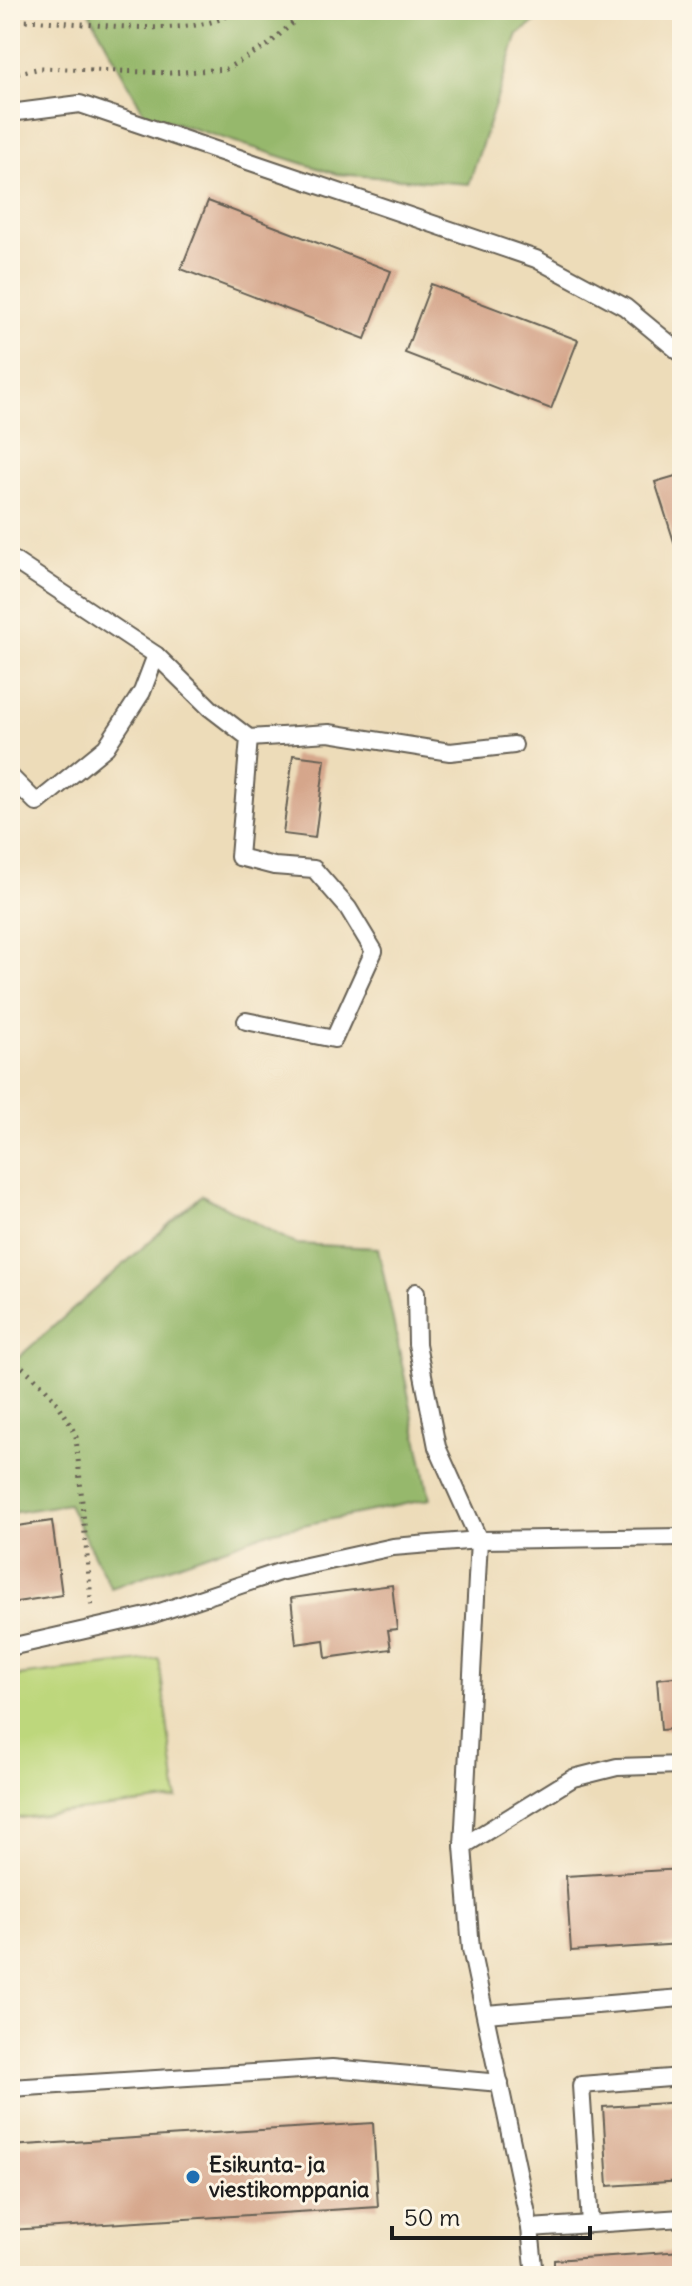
<svg xmlns="http://www.w3.org/2000/svg" width="692" height="2286" font-family="Delius,sans-serif">
<style>
.green{fill:#bdd77c;stroke:#6c7a4c;stroke-width:2}
.forest{fill:#96b86c;stroke:#596a44;stroke-width:2}
.building{fill:#d5a68b}
.lines{fill:none;stroke-linecap:round;stroke-linejoin:round}
.service-casing{stroke:#655f53;stroke-width:20}
.path{stroke:#655f53;stroke-width:5;stroke-dasharray:2 6;stroke-linecap:butt}
.service{stroke:#fff;stroke-width:16}
.poi-dot{fill:#1f6fb2;stroke:#fcf5e5;stroke-width:3}
.labels{text-anchor:middle;stroke-width:6;stroke-linejoin:round;paint-order:stroke}
.poi-label{font-size:22px;font-weight:bold;fill:#1c1c1c;stroke:#fcf5e5;text-anchor:start}
</style>
<rect width="100%" height="100%" fill="#fcf5e5"/>
<filter id="ink" filterUnits="userSpaceOnUse"><feTurbulence type="fractalNoise" baseFrequency=".0125" numOctaves="2"/><feDisplacementMap in="SourceGraphic" scale="16" xChannelSelector="R" yChannelSelector="G"/><feConvolveMatrix kernelMatrix="1 2 1 2 8 2 1 2 1" color-interpolation-filters="sRGB"/></filter>
<filter id="wash" filterUnits="userSpaceOnUse"><feTurbulence type="fractalNoise" baseFrequency=".006" numOctaves="4" result="noise"/><feDisplacementMap in="SourceGraphic" scale="32" xChannelSelector="R" yChannelSelector="G"/><feGaussianBlur stdDeviation="1.8" result="paint"/><feColorMatrix in="noise" values="0 0 0 0 0 0 0 0 0 0 0 0 0 0 0 0 0 1.4 0 .05"/><feComposite in="paint" operator="in"/></filter>
<g filter="url(#wash)">
<rect width="100%" height="100%" fill="#eddcb9"/>
<path class="green" d="M159,1659l18,140 -166,20 -1,-142z"/>
<g class="forest">
<path d="M88,10h465l-35,24 -49,150 -133,-10 -192,-61z"/>
<path d="M202,1195l94,49 82,4 52,251 -161,33 -158,56 -43,-84 -58,9v-148z"/>
</g>
<g id="blocks">
<g class="building">
<path d="M208,201l183,70 -26,68 -184,-70z"/>
<path d="M431,284l147,56 -27,69 -146,-56z"/>
<path d="M682,474v77h-5l-22,-69z"/>
<path d="M293,755l32,4 -10,79 -32,-4z"/>
<path d="M52,1521l10,74 -52,8v-76z"/>
<path d="M392,1585l5,44 -9,1 3,19 -65,9 -2,-18 -28,4 -5,-46z"/>
<path d="M682,1676v52l-21,2 -4,-51z"/>
<path d="M682,1869v75l-111,7 -5,-75z"/>
<path d="M682,2102v79l-74,5 -5,-79z"/>
<path d="M373,2123l5,84 -368,23v-84z"/>
<path d="M682,2251v25h-128v-16z"/>
</g>
</g>
</g>
<g filter="url(#ink)">
<use href="#blocks" fill-opacity="0" stroke="#655f53" stroke-width="2"/>
<g class="lines">
<g class="service-casing">
<g id="service">
<path d="M10,113l70,-9 456,155 89,48 57,47"/>
<path d="M10,558l146,97 54,53 39,30 -10,119 35,9 40,3 34,39 26,43 -40,88 -88,-18"/>
<path d="M249,738l80,-5 121,19 64,-7"/>
<path d="M10,776l27,27 69,-56 36,-55 14,-37"/>
<path d="M416,1292l1,52 20,103 42,93 -16,306 8,103 59,279 5,48"/>
<path d="M10,1647l141,-32 128,-43 114,-25 86,-7 203,-3"/>
<path d="M463,1846l110,-68 44,-11 65,-2"/>
<path d="M486,2014l196,-16"/>
<path d="M10,2088l322,-20 168,15"/>
<path d="M590,2224l-9,-139 101,-8"/>
<path d="M530,2228l152,-10"/>
</g>
</g>
<g class="path">
<path d="M10,20c53,-2 187,24 226,-10"/>
<path d="M10,75l31,-7 130,5 55,-4 42,-24 39,-35"/>
<path d="M10,1357c30,24 51,44 66,80l16,173"/>
</g>
<use href="#service" class="service"/>
</g>
</g>
<circle class="poi-dot" cx="193" cy="2177" r="8"/>
<g class="labels">
<g class="poi-label">
<text x="209" y="2172">Esikunta- ja<tspan x="209" dy="25">viestikomppania</tspan></text>
</g>
</g>
<rect width="692" height="2286" fill="none" stroke="#fcf5e5" stroke-width="40"/>
<path d="M392 2226v12h198v-12" fill="none" stroke="#1c1c1c" stroke-width="4"/>
<text x="404" y="2226" font-size="24" fill="#1c1c1c" stroke="#fcf5e5" stroke-width="6" paint-order="stroke">50 m</text>
</svg>
